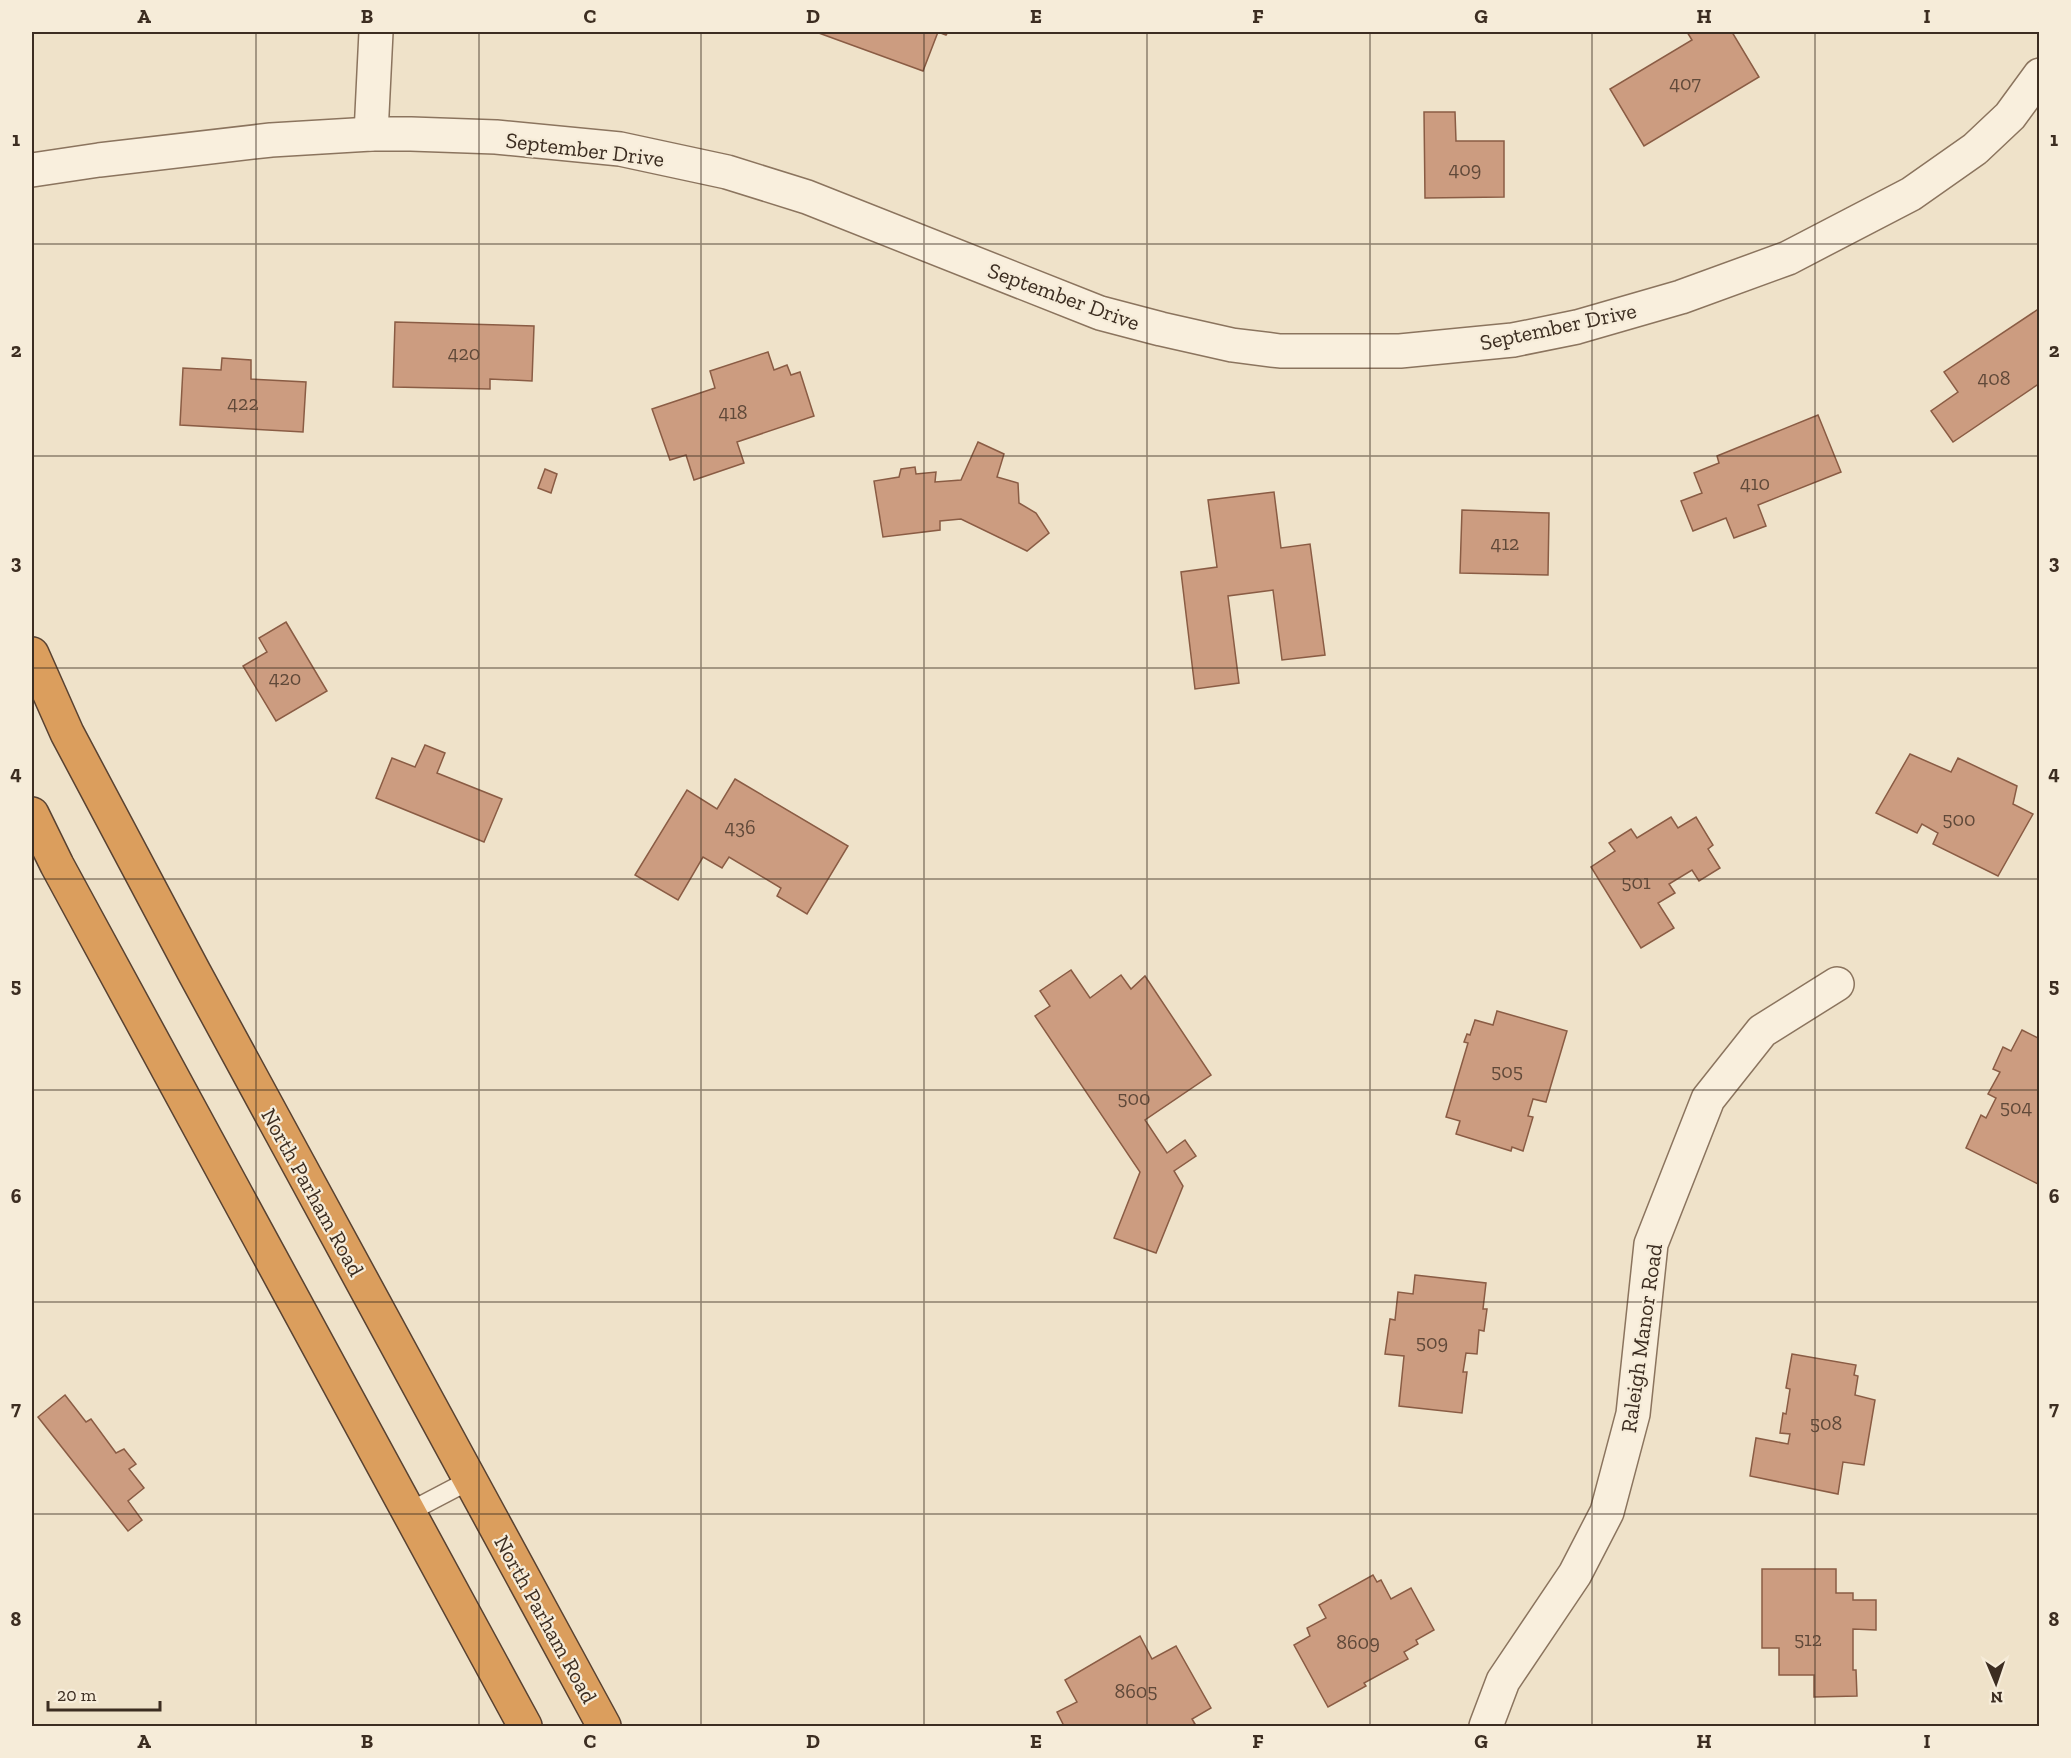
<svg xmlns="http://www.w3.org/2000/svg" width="2071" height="1758" font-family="'Zilla Slab',serif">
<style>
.building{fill:#cc9c80;stroke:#8a5c44;stroke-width:1.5}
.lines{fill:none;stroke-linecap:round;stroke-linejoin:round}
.lane-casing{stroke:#8b745e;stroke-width:21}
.street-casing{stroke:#8b745e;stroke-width:36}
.highway-casing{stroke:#594231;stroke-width:36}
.lane{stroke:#f9efdd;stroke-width:18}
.street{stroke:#f9efdd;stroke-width:33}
.highway{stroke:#db9e5d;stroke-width:33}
.grid{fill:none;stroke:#3c2d21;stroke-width:1.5;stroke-opacity:0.55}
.labels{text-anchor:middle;stroke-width:4.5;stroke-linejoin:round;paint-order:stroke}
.number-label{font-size:20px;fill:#604939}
.street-label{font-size:22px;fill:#3c2d21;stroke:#f6ecd9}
.neatline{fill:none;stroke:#3c2d21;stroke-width:2}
.grid-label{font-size:20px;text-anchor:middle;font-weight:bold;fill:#3c2d21}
</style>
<rect width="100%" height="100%" fill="#efe2c9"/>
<g class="building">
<path d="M816,32h132l-2,3 -8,-3 -15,39z"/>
<path d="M1687,32h45l27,45 -115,69 -34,-57 82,-49z"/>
<path d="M1424,112h31l1,29h48v56l-79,1z"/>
<path d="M2040,308v75l-87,59 -22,-31 27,-19 -14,-20z"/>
<path d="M395,322l139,4 -2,55 -42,-2v10l-97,-2z"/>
<path d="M768,352l6,18 13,-5 4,10 9,-3 14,44 -77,26 7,21 -50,17 -8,-25 -16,5 -18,-51 63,-21 -5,-17z"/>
<path d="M222,358l29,2v19l55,3 -3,50 -123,-7 3,-57 38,2z"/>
<path d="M1818,415l23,57 -83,33 8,21 -32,12 -8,-20 -33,13 -12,-30 21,-8 -8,-20 25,-10 -2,-7z"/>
<path d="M978,442l26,12 -7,23 21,6 1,20 17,10 13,20 -22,18 -66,-32 -21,2v9l-57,7 -9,-56 25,-4 2,-8 14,-2 1,7 20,-2 -1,10 26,-2z"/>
<path d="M545,469l12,5 -6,19 -13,-5z"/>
<path d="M1274,492l7,56 29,-4 15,111 -43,5 -9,-70 -45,6 11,87 -44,6 -14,-117 36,-5 -9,-67z"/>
<path d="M1462,510l87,3 -1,62 -88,-2z"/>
<path d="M286,622l41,69 -51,30 -33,-55 24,-14 -8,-14z"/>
<path d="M425,745l20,8 -8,20 65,26 -18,43 -108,-44 16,-40 23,9z"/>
<path d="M1910,754l41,18 7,-14 59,28 -4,18 20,10 -35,62 -65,-32 5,-11 -16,-9 -5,9 -41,-20z"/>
<path d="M735,779l113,67 -41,68 -30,-18 4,-8 -52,-31 -7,11 -19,-11 -25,43 -43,-25 52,-85 30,19z"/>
<path d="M1671,817l7,11 18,-11 17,28 -5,4 12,19 -21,13 -7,-11 -23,14 6,9 -17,10 16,25 -33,20 -50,-81 24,-16 -6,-8 22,-14 6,9z"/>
<path d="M1071,970l19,28 31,-23 10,14 14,-13 66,99 -66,45 22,33 18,-13 11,16 -22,15 9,15 -27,67 -42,-15 26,-66 -105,-156 15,-10 -10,-15z"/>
<path d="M1497,1011l70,20 -21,71 -13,-3 -5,17 5,1 -10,34 -11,-4 -1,4 -55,-17 4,-13 -14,-4 22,-74 -4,-1 3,-8 3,1 5,-15 18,5z"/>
<path d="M2022,1030l18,9v146l-74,-37 15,-33 5,3 10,-20 -8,-4 12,-22 -7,-3 10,-22 8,4z"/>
<path d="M1415,1275l71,8 -3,26h4l-3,22 -5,-1 -2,24 -11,-1 -3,19h4l-5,41 -63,-7 5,-50 -19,-2 5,-35 5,1 3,-28 15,2z"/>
<path d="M1792,1354l64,11 -2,10 4,1 -3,19 20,5 -11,65 -21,-3 -5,32 -88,-18 6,-38 32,6 2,-10 -10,-1 3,-20 3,1 4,-25 -4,-1z"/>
<path d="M65,1395l21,27 5,-3 25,34 8,-4 12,15 -7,5 15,19 -16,13 14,19 -14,11 -90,-114z"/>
<path d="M1762,1569h74v24h17v7h23v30l-23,-1v41h3l1,26 -43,1v-22h-35v-27h-17z"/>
<path d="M1373,1575l4,7 4,-2 10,19 20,-11 23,42 -18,10 2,4 -14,8 4,7 -44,24 2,3 -38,21 -34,-62 16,-9 -3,-8 19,-10 -7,-13z"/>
<path d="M1140,1636l12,23 24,-13 35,62 -19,11 3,5 -5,2h-126l-7,-14 20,-10 -12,-22z"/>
</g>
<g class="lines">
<g class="lane-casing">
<path id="lane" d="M409,1512l61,-32"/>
</g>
<g class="street-casing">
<g id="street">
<path d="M371,134l5,-102"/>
<path d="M32,170l67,-10 172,-20 100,-6h40l85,3 124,12 107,23 80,25 293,116 61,16 71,16 48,6h120l113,-11 64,-13 104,-30 107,-39 123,-64 64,-45 35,-33 30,-41"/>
<path d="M1486,1726l17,-45 72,-107 32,-62 26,-98 18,-170 57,-145 54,-68 75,-47"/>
</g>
</g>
<g class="highway-casing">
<g id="highway">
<path d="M32,654l35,79 127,239 410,754"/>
<path d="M32,814l25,51 468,861"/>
</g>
</g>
<use href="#lane" class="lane"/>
<use href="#street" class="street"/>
<use href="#highway" class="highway"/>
</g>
<path class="grid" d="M256,32v1694M479,32v1694M701,32v1694M924,32v1694M1147,32v1694M1370,32v1694M1592,32v1694M1815,32v1694M32,244h2008M32,456h2008M32,668h2008M32,879h2008M32,1090h2008M32,1302h2008M32,1514h2008"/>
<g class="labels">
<g class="number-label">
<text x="1685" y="90">407</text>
<text x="1465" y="176">409</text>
<text x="464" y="360">420</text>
<text x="1994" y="385">408</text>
<text x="243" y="410">422</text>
<text x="733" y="419">418</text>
<text x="1755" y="490">410</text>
<text x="1505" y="550">412</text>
<text x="285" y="685">420</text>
<text x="1959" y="826">500</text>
<text x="740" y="834">436</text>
<text x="1636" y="889">501</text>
<text x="1507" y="1078">505</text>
<text x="1134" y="1105">500</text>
<text x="2016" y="1114">504</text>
<text x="1432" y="1349">509</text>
<text x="1826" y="1430">508</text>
<text x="1808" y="1646">512</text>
<text x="1358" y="1649">8609</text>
<text x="1136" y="1698">8605</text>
</g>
<g class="street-label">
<text transform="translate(585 149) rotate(7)" y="8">September Drive</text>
<text transform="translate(1064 296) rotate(20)" y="8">September Drive</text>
<text transform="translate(1558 326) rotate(-12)" y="8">September Drive</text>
<text transform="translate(313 1192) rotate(61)" y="8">North Parham Road</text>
<text transform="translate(1641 1338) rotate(-82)" y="8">Raleigh Manor Road</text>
<text transform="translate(546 1619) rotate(61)" y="8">North Parham Road</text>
</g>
</g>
<rect width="2071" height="1758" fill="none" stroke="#f6ecd9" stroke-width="66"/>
<g transform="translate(1996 1683) rotate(178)" stroke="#f6ecd9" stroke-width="4.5" paint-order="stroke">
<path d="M0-4.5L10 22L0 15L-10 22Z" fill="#3c2d21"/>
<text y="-9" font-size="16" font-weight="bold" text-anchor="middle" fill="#3c2d21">N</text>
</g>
<path d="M48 1701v9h112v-9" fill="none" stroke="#3c2d21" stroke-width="3"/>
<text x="57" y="1701" font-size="18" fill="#3c2d21" stroke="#f6ecd9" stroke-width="4.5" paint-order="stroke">20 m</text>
<rect x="33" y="33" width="2005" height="1692" class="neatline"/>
<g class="grid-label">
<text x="144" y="23">A</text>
<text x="367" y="23">B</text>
<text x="590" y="23">C</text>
<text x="813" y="23">D</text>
<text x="1036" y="23">E</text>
<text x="1258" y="23">F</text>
<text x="1481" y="23">G</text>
<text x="1704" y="23">H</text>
<text x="1927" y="23">I</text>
<text x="16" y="146">1</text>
<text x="2054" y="146">1</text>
<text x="16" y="357">2</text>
<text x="2054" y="357">2</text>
<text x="16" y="569">3</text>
<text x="2054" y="569">3</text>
<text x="16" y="780">4</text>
<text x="2054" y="780">4</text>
<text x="16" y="992">5</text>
<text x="2054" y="992">5</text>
<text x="16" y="1203">6</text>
<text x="2054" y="1203">6</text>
<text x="16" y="1415">7</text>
<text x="2054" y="1415">7</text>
<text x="16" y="1626">8</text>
<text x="2054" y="1626">8</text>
<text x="144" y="1748">A</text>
<text x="367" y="1748">B</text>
<text x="590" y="1748">C</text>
<text x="813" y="1748">D</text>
<text x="1036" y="1748">E</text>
<text x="1258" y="1748">F</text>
<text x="1481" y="1748">G</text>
<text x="1704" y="1748">H</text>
<text x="1927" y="1748">I</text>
</g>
</svg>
